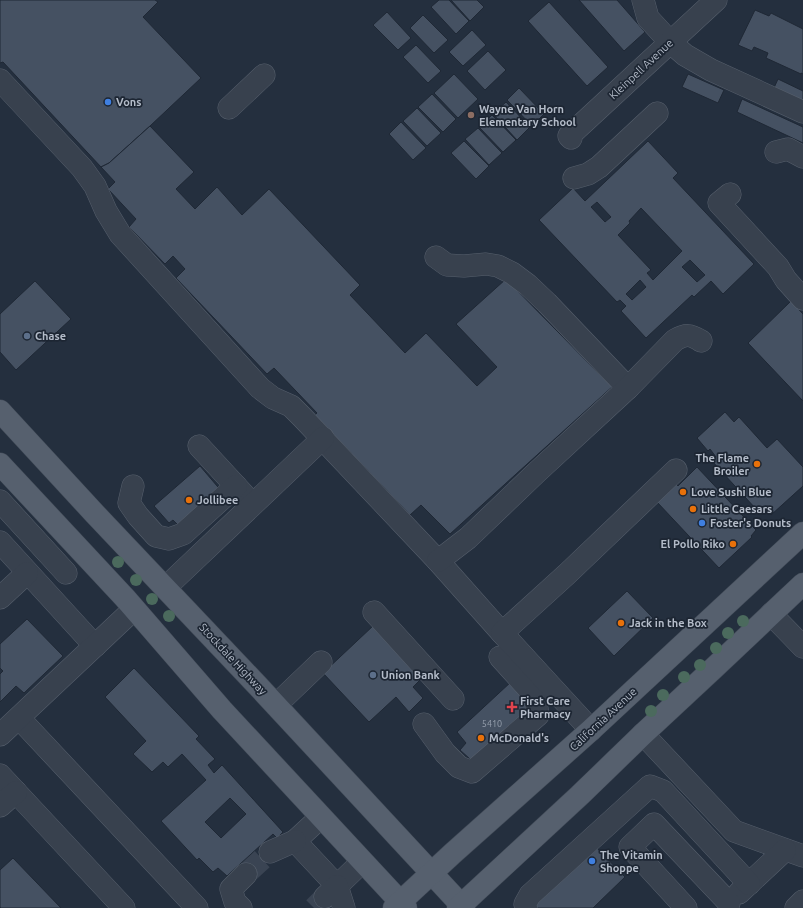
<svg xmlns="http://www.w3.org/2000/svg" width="803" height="908" font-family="Ubuntu,sans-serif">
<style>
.building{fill:#455162;stroke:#1f2835;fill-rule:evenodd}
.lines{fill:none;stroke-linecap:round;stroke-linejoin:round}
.minor-tunnel{stroke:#3a4453;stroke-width:22;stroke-dasharray:22 11;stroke-linecap:butt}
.minor-casing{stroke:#565f6c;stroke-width:23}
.major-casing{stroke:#414a57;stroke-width:23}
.minor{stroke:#38414e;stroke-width:22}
.major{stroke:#56606e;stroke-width:22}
.tree{fill:#4b6a5d}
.shop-dot{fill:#3f7fe0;stroke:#1d2633;stroke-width:1.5}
.education-dot{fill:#8d6e63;stroke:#1d2633;stroke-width:1.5}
.service-dot{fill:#5c6f8a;stroke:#1d2633;stroke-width:1.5}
.food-dot{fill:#e8710a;stroke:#1d2633;stroke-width:1.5}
.health-dot{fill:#e0444e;stroke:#1d2633;stroke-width:1.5}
.labels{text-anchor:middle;stroke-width:3.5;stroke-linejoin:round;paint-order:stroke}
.number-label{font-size:9px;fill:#98a1af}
.street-label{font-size:11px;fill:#b4bcc9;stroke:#1d2633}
.poi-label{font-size:11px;font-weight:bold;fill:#b4bcc9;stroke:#1d2633;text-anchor:start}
</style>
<rect width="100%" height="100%" fill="#242f3e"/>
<g class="building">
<path d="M0,0h155l3,2 -15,15 58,61 -51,48 -41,37 -8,4 -98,-105 -3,1z"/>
<path d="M439,0h10l20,21 -13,13 -25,-27z"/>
<path d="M451,0h26l7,7 -14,14z"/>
<path d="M579,0h38l28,32 -21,19z"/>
<path d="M549,2l59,65 -21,19 -59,-65z"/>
<path d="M755,10l14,6 2,-3 32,16v45l-2,-1v1l-35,-16 2,-5 -14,-6 -2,4 -14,-6z"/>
<path d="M387,12l24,26 -13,12 -25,-25z"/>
<path d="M423,15l25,25 -14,13 -24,-25z"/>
<path d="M472,30l14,15 -23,21 -14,-14z"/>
<path d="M416,45l25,26 -13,12 -25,-26z"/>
<path d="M488,51l18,19 -21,20 -18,-19z"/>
<path d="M454,74l24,25 -20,19 -24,-25z"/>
<path d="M688,74l36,16 -6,13 -36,-16z"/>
<path d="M778,79l25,12v13l-30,-14z"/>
<path d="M519,88l25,26 -12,12 -25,-26z"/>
<path d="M432,94l24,25 -13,13 -25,-25z"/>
<path d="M742,99l61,28v16l-66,-31z"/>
<path d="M506,102l24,25 -13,13 -24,-26z"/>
<path d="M417,108l24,25 -14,13 -24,-25z"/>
<path d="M492,115l24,25 -13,12 -24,-25z"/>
<path d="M401,122l25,26 -13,12 -24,-26z"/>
<path d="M150,126l44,46 -18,17 19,20 22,-22 25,28 27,-26 91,96 -10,10 55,58 21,-20 51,53 20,-19 -41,-43 50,-45 106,108 -162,147 -29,-29 -11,10 -95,-100 2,-2 -43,-45 -7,6 -91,-96 9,-9 -12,-13 -8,8 -36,-37 7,-8 -28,-30 7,-7 -14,-15 8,-4z"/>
<path d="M478,128l24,25 -13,12 -24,-26z"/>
<path d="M464,141l25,25 -13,13 -25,-26z"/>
<path d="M648,141l30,32 -5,5 81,86 -31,30 -12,-13 -17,16 -2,-2 -46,43 -25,-27 5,-5 -6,-6 -3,2 -78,-82 34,-32 12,13zM597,202l14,15 -6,5 -14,-15zM641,208l41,43 -29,29 -6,-7 4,-3 -33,-35 12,-12 -1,-2zM690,260l15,15 -8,7 -15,-15zM640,280l6,7 -14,13 -6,-6z"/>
<path d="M35,281l36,38 -55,51 -16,-18v-38z"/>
<path d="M791,301l12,13v87l-55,-58z"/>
<path d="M725,412l9,10 5,-5 28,31 10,-9 26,28v19l-32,29 -5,-6 -3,2 -5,-5 -2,3 -44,-48 4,-4 -6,-8 -2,2 -11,-13z"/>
<path d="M200,466l23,27 -41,36 -9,-9 -4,3 -15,-17z"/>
<path d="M697,467l59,63 -5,6 1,1 -33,31 -62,-66 19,-18 2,2z"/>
<path d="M627,591l26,27 -39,38 -26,-28z"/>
<path d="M27,619l36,37 -39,37 -8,-7 -16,16v-28l3,-3 -3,-3v-24z"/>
<path d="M374,625l49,52 -10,10 10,11 -14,14 -13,-15 -27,25 -46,-49z"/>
<path d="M134,668l65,68 -3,3 19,20 -7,6 6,8 8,-8 61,67 -6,6 -4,-4 -46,42 -9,-8 -5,4 -14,-14 -2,2 -36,-39 45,-41 -24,-26 -14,13 -5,-5 -11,10 -19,-18 13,-13 -41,-44zM230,798l16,16 -25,24 -16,-16z"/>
<path d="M512,681l17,19 -1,17 -47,43 -11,-1 -10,-9 6,-7 -9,-11z"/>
<path d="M593,844l32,33 -32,31h-59l-4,-4z"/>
<path d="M13,858l48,50h-60l-1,-1v-37z"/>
</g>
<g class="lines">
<g class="minor-tunnel">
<path d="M246,874l24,-22"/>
<path d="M314,908l11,-11"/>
</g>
<g class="minor-casing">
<g id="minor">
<path d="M643,0l5,18 22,24 15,13 26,15 92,42"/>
<path d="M0,80l82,88 13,18 11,25 14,23 140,154 13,10 18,8 11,11 136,144 64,72"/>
<path d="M229,108l35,-33"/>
<path d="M571,138l-2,-2 147,-136"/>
<path d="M776,152l12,-3 15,8"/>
<path d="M574,178l14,-4 11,-7 58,-54"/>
<path d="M730,194l-11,9 59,64 8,13 17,19"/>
<path d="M436,257l11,8 17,1 22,-2 12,2 14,7 16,12 19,18 81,85"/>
<path d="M199,446l47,51"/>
<path d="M133,486l-4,17 9,13 18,20 13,3 14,-5 53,-48"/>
<path d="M0,501l66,72"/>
<path d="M0,542l95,104"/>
<path d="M438,561l30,-23 69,-66 91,-84 47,-48c11,-6 15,-6 26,1"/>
<path d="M165,588l158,-150"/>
<path d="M0,598l27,-25"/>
<path d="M374,612l79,87"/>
<path d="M771,614l32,33"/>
<path d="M276,705l45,-43"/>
<path d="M19,718l178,190"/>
<path d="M424,724l21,29 14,14 13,5 66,-57 -3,-19 -35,-39"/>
<path d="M591,730l-89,-97 65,-59 109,-104"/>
<path d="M643,734l91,97 69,25"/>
<path d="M0,735l134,-126"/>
<path d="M0,775l124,133"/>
<path d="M0,806l16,-14"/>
<path d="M321,817l-26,24 42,45 25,-24"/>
<path d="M270,852l25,-11"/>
<path d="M739,893l46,-43"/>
<path d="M325,897l12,-11 7,22"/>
<path d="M241,908l-6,-6 -4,-13 15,-15"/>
<path d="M526,908l-1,-4 5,-9 120,-109 13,5 86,93"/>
<path d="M686,908l-56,-61 24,-23 75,79"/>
<path d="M796,908l7,-7"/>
</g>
</g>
<g class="major-casing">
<g id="major">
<path d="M0,411l95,103 162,171 207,223"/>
<path d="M0,464l125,134 97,112 184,198"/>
<path d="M394,908l58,-54 139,-124 212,-197"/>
<path d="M458,908l122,-113 63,-61 72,-67 88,-83"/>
</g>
</g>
<use href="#minor" class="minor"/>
<use href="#major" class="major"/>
</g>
<g class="tree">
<circle cx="118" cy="562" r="6"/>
<circle cx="136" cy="580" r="6"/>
<circle cx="152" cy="599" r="6"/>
<circle cx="169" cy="616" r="6"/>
<circle cx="743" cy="621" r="6"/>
<circle cx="728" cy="633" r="6"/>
<circle cx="716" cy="648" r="6"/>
<circle cx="700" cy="665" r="6"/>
<circle cx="684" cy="677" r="6"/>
<circle cx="663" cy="695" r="6"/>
<circle cx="651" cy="711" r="6"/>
</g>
<g class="shop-dot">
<circle cx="108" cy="102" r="4"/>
<circle cx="702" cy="523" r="4"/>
<circle cx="592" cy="861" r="4"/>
</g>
<circle class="education-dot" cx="471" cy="115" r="4"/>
<g class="service-dot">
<circle cx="27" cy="336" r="4"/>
<circle cx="373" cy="675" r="4"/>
</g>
<g class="food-dot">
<circle cx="757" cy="464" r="4"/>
<circle cx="683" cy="492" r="4"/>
<circle cx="189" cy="500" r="4"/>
<circle cx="693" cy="509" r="4"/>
<circle cx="733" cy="544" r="4"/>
<circle cx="621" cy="623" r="4"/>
<circle cx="481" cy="738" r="4"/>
</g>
<path class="health-dot" d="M510 701h4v4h4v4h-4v4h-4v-4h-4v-4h4z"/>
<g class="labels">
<g class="number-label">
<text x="492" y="727">5410</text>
</g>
<g class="street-label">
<text transform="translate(641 69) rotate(-43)" y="4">Kleinpell Avenue</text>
<text transform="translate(233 659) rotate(47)" y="4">Stockdale Highway</text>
<text transform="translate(603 719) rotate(-43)" y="4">California Avenue</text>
</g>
<g class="poi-label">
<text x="116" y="106">Vons</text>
<text x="479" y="113">Wayne Van Horn<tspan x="479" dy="13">Elementary School</tspan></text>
<text x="35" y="340">Chase</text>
<text x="749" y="462" text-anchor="end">The Flame<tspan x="749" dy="13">Broiler</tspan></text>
<text x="691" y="496">Love Sushi Blue</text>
<text x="197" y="504">Jollibee</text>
<text x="701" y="513">Little Caesars</text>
<text x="710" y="527">Foster's Donuts</text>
<text x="725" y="548" text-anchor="end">El Pollo Riko</text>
<text x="629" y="627">Jack in the Box</text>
<text x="381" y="679">Union Bank</text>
<text x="520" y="705">First Care<tspan x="520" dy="13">Pharmacy</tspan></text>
<text x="489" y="742">McDonald's</text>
<text x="600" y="859">The Vitamin<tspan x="600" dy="13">Shoppe</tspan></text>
</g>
</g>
</svg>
